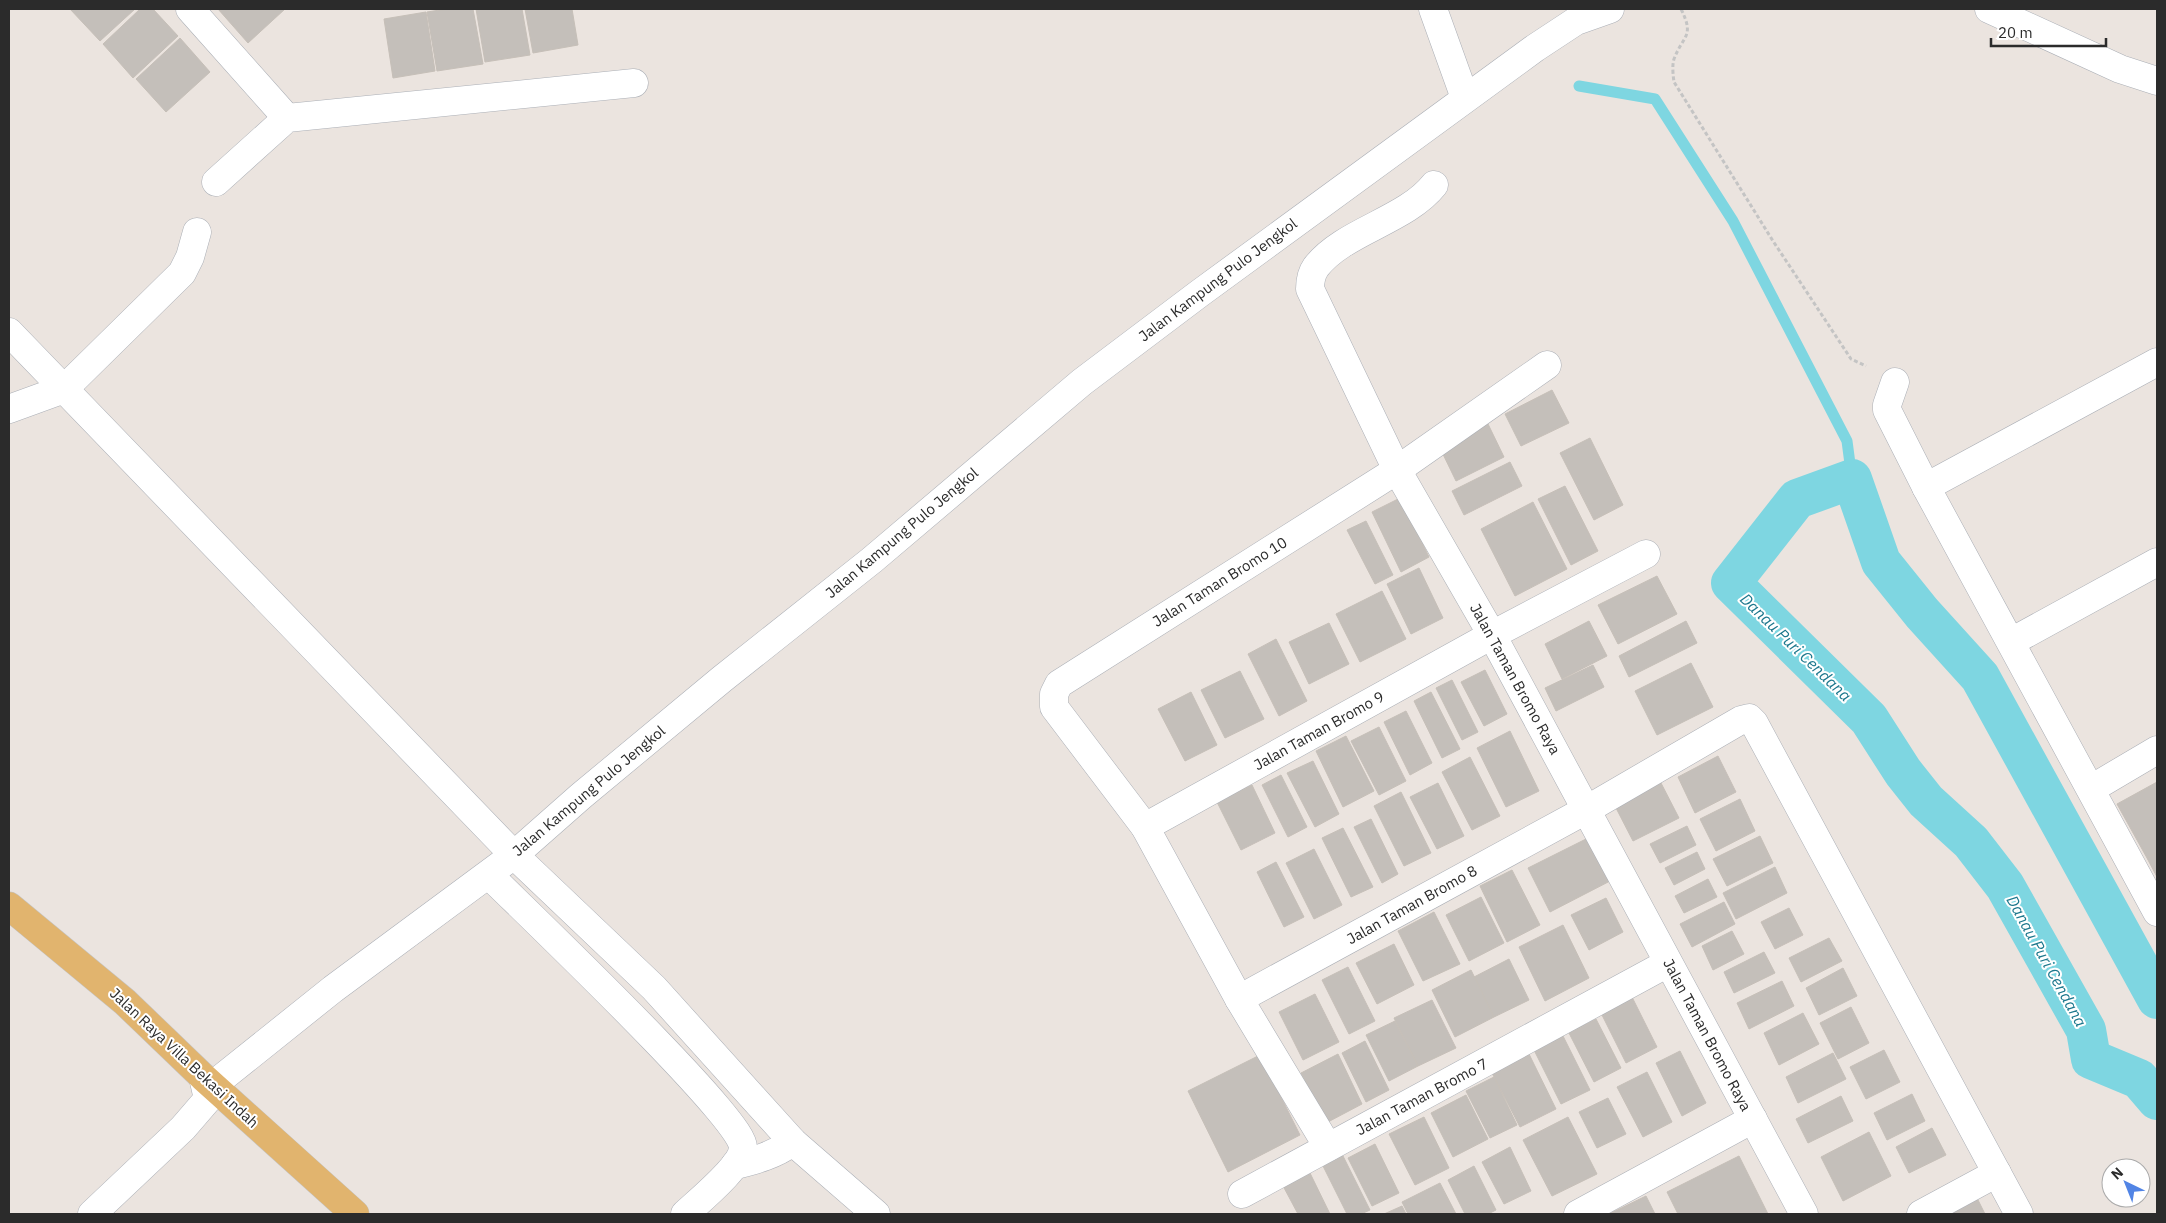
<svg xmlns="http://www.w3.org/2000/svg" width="2166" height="1223" font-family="'IBM Plex Sans',sans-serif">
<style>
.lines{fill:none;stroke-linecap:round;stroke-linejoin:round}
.stream{stroke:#7ed6e1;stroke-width:11}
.canal{stroke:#7ed6e1;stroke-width:40}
.building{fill:#c4bfba;stroke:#c6bfb8}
.minor-casing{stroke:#abafb6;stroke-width:29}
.major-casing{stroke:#c4c4c4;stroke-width:29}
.path{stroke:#c4c4c4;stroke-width:3;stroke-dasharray:4 2.5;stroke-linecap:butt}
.minor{stroke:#fff;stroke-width:28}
.major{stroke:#e1b46e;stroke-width:28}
.labels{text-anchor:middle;stroke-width:4;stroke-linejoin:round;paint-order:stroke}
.street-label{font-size:15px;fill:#2b2b2b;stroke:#fff}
.water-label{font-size:16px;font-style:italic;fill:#1d788d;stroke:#fff}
</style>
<rect width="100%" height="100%" fill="#ebe4df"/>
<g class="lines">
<path class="stream" d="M1579,86l76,13 78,122 114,220 5,38 -55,20 -33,42"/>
<path class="canal" d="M2157,999l-177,-322 -58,-64 -41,-51 -29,-83 -55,20 -66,84 138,136 34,53 23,29 45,41 34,44 81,144 5,29 48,20 18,21"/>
</g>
<g class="building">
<path d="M70,9h65l-35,32z"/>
<path d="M140,9h13l25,27 -45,42 -30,-34z"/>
<path d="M218,9h67l-37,34z"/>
<path d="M446,9h27l10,55 -46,7 -10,-59z"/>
<path d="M476,9h46l8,46 -45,7z"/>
<path d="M525,9h47l6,36 -45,8z"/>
<path d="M426,12l9,59 -42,7 -9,-59z"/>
<path d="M180,38l30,34 -44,40 -30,-33z"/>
<path d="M1552,390l17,33 -48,23 -16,-32z"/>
<path d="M1488,424l16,33 -48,24 -16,-33z"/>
<path d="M1590,438l33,67 -29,15 -34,-67z"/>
<path d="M1510,462l12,24 -58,29 -12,-24z"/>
<path d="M1565,486l33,65 -27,14 -33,-66z"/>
<path d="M1400,498l29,59 -28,15 -29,-60z"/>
<path d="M1533,502l34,67 -52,27 -34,-67z"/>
<path d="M1366,521l27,54 -18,9 -28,-54z"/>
<path d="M1419,568l24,50 -32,16 -24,-50z"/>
<path d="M1657,576l20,38 -59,30 -20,-39z"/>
<path d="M1382,591l24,48 -46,23 -24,-48z"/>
<path d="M1589,621l18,35 -45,23 -17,-35z"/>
<path d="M1686,621l11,22 -68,34 -10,-21z"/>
<path d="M1329,623l20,41 -40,20 -20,-42z"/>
<path d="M1276,639l31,62 -28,15 -31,-62z"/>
<path d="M1691,663l22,44 -56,28 -22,-44z"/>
<path d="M1593,665l11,22 -48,24 -11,-23z"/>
<path d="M1485,670l22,44 -23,12 -23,-44z"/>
<path d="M1240,671l24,48 -39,19 -24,-48z"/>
<path d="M1452,680l26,52 -16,8 -26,-52z"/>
<path d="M1191,692l26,53 -32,16 -27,-52z"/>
<path d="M1431,692l29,57 -18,9 -28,-57z"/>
<path d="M1406,711l26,52 -22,12 -26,-53z"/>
<path d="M1379,727l27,54 -27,14 -28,-54z"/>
<path d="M1510,731l29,60 -33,16 -29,-59z"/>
<path d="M1346,736l28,55 -31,16 -27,-56z"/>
<path d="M1718,756l18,36 -41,21 -17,-36z"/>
<path d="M1470,757l30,59 -28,14 -30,-58z"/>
<path d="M1313,761l26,53 -24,13 -28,-54z"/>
<path d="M1281,775l26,52 -19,10 -26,-52z"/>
<path d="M2157,782v71l-10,5 -30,-54z"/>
<path d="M1438,783l26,53 -27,13 -27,-52z"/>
<path d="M1661,783l18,35 -46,23 -18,-35z"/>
<path d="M1252,785l23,48 -34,17 -24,-48z"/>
<path d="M1401,792l30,61 -27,13 -30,-60z"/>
<path d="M1740,799l15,32 -39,20 -16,-32z"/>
<path d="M1371,819l27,55 -16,9 -28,-56z"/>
<path d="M1687,826l9,19 -36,18 -10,-19z"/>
<path d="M1343,828l30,59 -22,10 -29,-59z"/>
<path d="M1760,836l13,27 -46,23 -14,-27z"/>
<path d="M1590,837l22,43 -62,32 -22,-44z"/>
<path d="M1314,849l28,56 -28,14 -28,-56z"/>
<path d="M1697,852l8,17 -31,16 -9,-17z"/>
<path d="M2157,853v24l-10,-19z"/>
<path d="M1276,862l28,55 -20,10 -27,-55z"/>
<path d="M1775,867l12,26 -51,26 -13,-26z"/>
<path d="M1512,870l28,55 -33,17 -27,-56z"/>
<path d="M1708,879l9,18 -33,16 -9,-17z"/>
<path d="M1481,897l23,46 -35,18 -23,-46z"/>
<path d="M1606,898l17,34 -34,18 -18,-35z"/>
<path d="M1724,902l11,22 -43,23 -12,-23z"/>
<path d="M1789,908l14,27 -28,14 -14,-27z"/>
<path d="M1434,912l26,52 -37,17 -25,-50z"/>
<path d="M1563,925l26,53 -44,23 -26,-54z"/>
<path d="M1732,931l12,23 -31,16 -11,-24z"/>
<path d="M1829,938l13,23 -41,21 -12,-24z"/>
<path d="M1394,944l20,41 -37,19 -21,-41z"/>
<path d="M1764,952l11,21 -41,20 -10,-21z"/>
<path d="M1509,959l20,41 -35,17 -20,-40z"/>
<path d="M1348,967l27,54 -26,13 -27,-54z"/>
<path d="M1843,968l14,28 -38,19 -13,-27z"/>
<path d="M1471,970l23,47 -39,20 -23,-47z"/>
<path d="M1782,981l12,25 -45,23 -12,-26z"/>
<path d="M1315,994l24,48 -36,18 -24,-48z"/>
<path d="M1632,997l25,50 -31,16 -25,-50z"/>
<path d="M1432,1000l24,48 -38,18 -24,-48z"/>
<path d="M1851,1007l18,36 -31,16 -18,-36z"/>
<path d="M1803,1013l16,31 -40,21 -15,-32z"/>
<path d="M1596,1019l25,49 -27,14 -25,-49z"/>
<path d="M1395,1021l23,45 -29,15 -23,-46z"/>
<path d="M1562,1034l28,56 -29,14 -28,-56z"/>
<path d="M1365,1041l24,49 -23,12 -24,-49z"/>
<path d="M1884,1050l16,32 -34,17 -16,-32z"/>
<path d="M1680,1051l26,52 -24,13 -26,-53z"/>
<path d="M1528,1052l28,57 -36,18 -29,-56z"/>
<path d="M1833,1053l13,26 -48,24 -12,-26z"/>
<path d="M1338,1054l24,50 -36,19 -25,-50z"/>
<path d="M1260,1055l40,80 -72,37 -40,-81z"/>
<path d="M1647,1072l25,50 -29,15 -26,-50z"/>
<path d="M1494,1077l23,48 -27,13 -24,-47z"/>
<path d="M1912,1094l13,27 -38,19 -13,-27z"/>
<path d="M1466,1095l22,44 -35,18 -22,-44z"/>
<path d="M1841,1096l12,25 -45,22 -12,-24z"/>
<path d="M1608,1098l18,36 -29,14 -18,-36z"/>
<path d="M1424,1117l25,51 -34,17 -26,-51z"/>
<path d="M1568,1117l29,57 -45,22 -29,-56z"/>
<path d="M1932,1128l14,27 -37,18 -13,-26z"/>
<path d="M1869,1132l22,44 -48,25 -22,-44z"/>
<path d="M1375,1144l24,49 -27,13 -24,-48z"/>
<path d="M1510,1147l21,44 -27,13 -22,-42z"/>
<path d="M1340,1150l30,60 -9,4h-14l-27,-54z"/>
<path d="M1739,1156l29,58h-90l-11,-22z"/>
<path d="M1474,1166l22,44 -8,4h-23l-17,-34z"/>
<path d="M1309,1171l21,43h-32l-16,-30z"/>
<path d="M1440,1183l16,31h-48l-6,-12z"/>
<path d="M1975,1194l10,20h-43z"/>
<path d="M1646,1196l9,18h-46z"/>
<path d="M1402,1206l4,8h-22z"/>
</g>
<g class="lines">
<g class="minor-casing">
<g id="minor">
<path d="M190,9l97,109"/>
<path d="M1433,9l32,89"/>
<path d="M1989,9l131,60 37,12"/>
<path d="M216,182l71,-64 347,-35"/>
<path d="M1434,185c-29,36 -90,46 -118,82 -5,7 -6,15 -6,22l87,181 95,165 312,579"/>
<path d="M9,332l505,523 140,133 139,154 83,72"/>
<path d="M1895,382l-8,23v5l39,77 231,425"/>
<path d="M9,409l55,-20 118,-116 8,-16 7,-25"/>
<path d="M1926,487l231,-125"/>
<path d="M2011,642l146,-80"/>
<path d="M2091,789l66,-39"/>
<path d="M1145,827l347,-192 154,-81"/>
<path d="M489,875c33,33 255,244 254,272 0,18 -44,54 -58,67"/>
<path d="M1239,999l347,-189 155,-90 8,-2 5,5 265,491"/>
<path d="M213,1085l120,-96 181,-134 67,-59 141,-117 150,-119 210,-178 118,-89 335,-245 41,-27 34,-12"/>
<path d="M1328,1147l-89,-148 -94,-172 -91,-120v-13l5,-10 338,-214 150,-105"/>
<path d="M735,1165c22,-5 39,-10 58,-23"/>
<path d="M1242,1194l426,-231"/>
<path d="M92,1214l91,-86 25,-29 -5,-22"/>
<path d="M1578,1214l175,-95"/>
<path d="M1921,1214l76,-41"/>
</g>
</g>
<g class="major-casing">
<path id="major" d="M9,906l116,96 78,75 152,137"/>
</g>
<path class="path" d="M1681,9c14,28 2,26 -7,50 -2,6 -1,16 0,23l99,159 78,118 15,7"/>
<use href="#minor" class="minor"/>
<use href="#major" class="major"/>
</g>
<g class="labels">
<g class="street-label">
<text transform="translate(1218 280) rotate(-37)" y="5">Jalan Kampung Pulo Jengkol</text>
<text transform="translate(902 533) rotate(-40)" y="5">Jalan Kampung Pulo Jengkol</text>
<text transform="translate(1220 582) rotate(-32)" y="5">Jalan Taman Bromo 10</text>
<text transform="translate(1515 679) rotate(61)" y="5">Jalan Taman Bromo Raya</text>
<text transform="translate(1319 731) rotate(-29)" y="5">Jalan Taman Bromo 9</text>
<text transform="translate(589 791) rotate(-40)" y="5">Jalan Kampung Pulo Jengkol</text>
<text transform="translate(1412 905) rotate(-29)" y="5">Jalan Taman Bromo 8</text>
<text transform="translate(1707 1035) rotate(62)" y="5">Jalan Taman Bromo Raya</text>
<text transform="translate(184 1058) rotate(43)" y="5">Jalan Raya Villa Bekasi Indah</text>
<text transform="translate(1422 1097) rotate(-28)" y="5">Jalan Taman Bromo 7</text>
</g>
<g class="water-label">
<text transform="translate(1796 647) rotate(44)" y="6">Danau Puri Cendana</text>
<text transform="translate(2047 961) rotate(61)" y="6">Danau Puri Cendana</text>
</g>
</g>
<rect width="2166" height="1223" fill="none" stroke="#2b2b2b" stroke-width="20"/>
<g transform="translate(2126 1183) rotate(317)"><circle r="24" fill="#ffffff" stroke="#aaaaaa"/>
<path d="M0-4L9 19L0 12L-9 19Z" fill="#5184e5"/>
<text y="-8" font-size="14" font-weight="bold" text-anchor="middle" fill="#2b2b2b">N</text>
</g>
<path d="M1991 38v8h115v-8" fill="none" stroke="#2b2b2b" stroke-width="2.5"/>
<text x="1998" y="38" font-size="15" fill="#2b2b2b" stroke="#ffffff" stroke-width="4" paint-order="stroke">20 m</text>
</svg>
